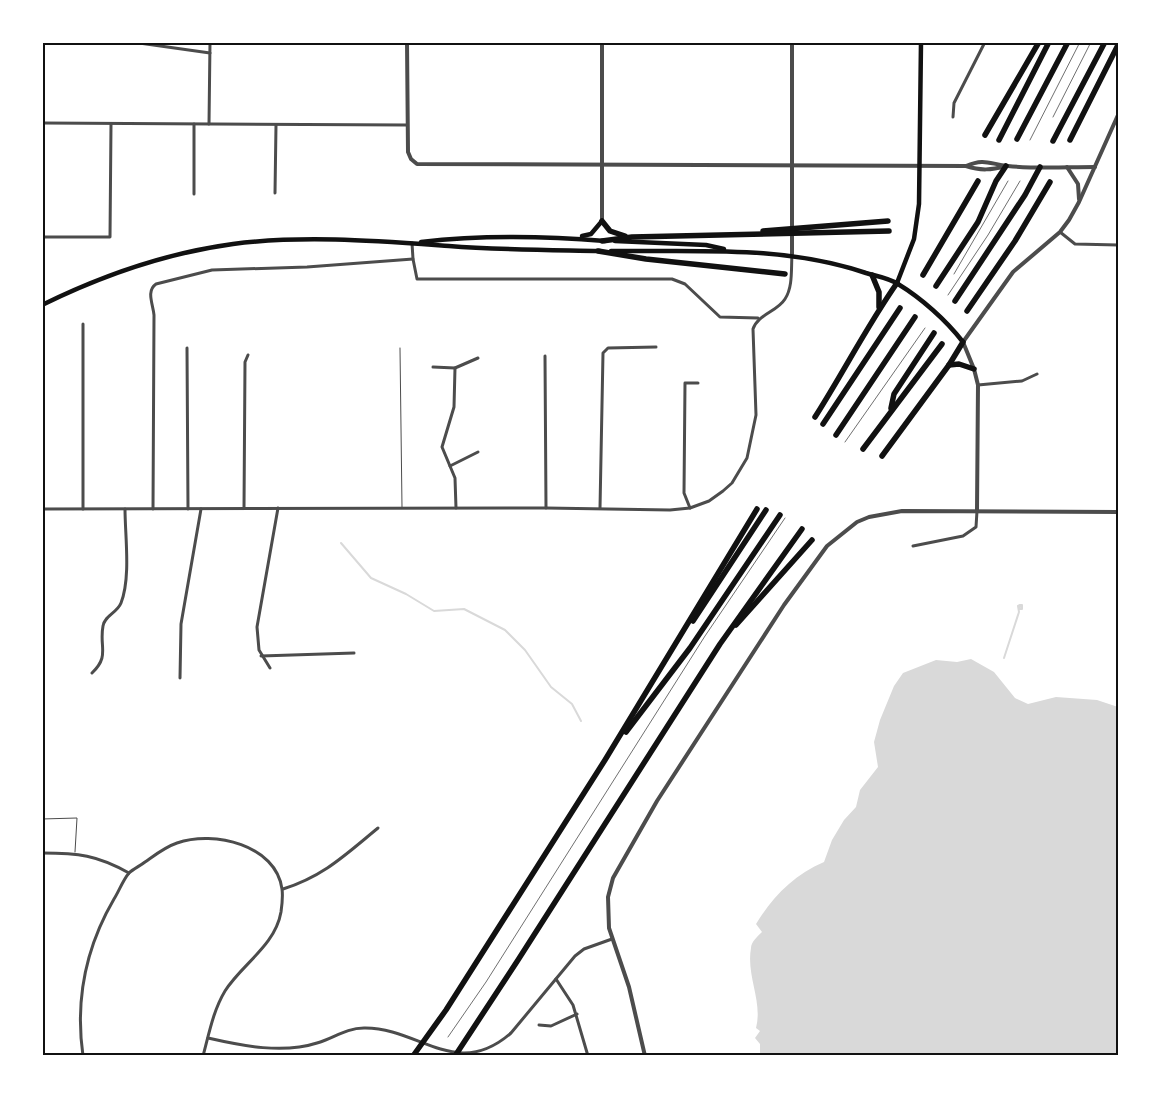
<svg xmlns="http://www.w3.org/2000/svg" width="1161" height="1098" font-family="Mulish,sans-serif">
<style>
.water{fill:#d9d9d9}
.lines{fill:none;stroke-linecap:round;stroke-linejoin:round}
.stream{stroke:#d9d9d9;stroke-width:2}
.service{stroke:#4c4c4c;stroke-width:1}
.minor{stroke:#4c4c4c;stroke-width:3}
.tertiary{stroke:#4c4c4c;stroke-width:4}
.secondary{stroke:#111;stroke-width:4.5}
.motorway{stroke:#111;stroke-width:5.5}
.tram{stroke:#707070;stroke-width:1}
.neatline{fill:none;stroke:#111;stroke-width:2}
</style>
<rect width="100%" height="100%" fill="#fff"/>
<path class="water" d="M971,659l23,13 21,26 13,6 28,-7 41,3 21,7v348h-358v-11l-5,-6 5,-7 -4,-3c7,-27 -10,-52 -5,-80 0,-6 7,-12 11,-16l-6,-8c17,-28 38,-49 68,-62l8,-22 12,-20 12,-13 4,-17 18,-23 -4,-25 6,-22 14,-34 9,-13 33,-13 21,2z"/>
<g class="lines">
<g class="stream">
<path d="M341,543l30,35 35,16 28,17 30,-2 41,21 20,20 26,37 21,17 9,17"/>
<path d="M1004,658l15,-46 -1,-6 2,-1h2v4h-3l2,-4 -1,2"/>
</g>
<g class="service">
<path d="M400,348l2,159"/>
<path d="M42,819l35,-1 -2,34"/>
</g>
<g class="minor">
<path d="M132,42l78,11"/>
<path d="M953,117l1,-14 31,-61"/>
<path d="M42,123l364,2"/>
<path d="M209,124l1,-82"/>
<path d="M275,193l1,-68"/>
<path d="M194,194v-70"/>
<path d="M1060,232l15,12 43,1"/>
<path d="M42,237h68l1,-113"/>
<path d="M412,243l1,16 4,20h255l13,5 35,33 38,1"/>
<path d="M83,324v185"/>
<path d="M187,348l1,161"/>
<path d="M545,356l1,152"/>
<path d="M433,367l22,1 23,-10"/>
<path d="M455,368l-1,39 -12,40 13,31 1,30"/>
<path d="M978,385l44,-4 15,-7"/>
<path d="M450,466l28,-14"/>
<path d="M244,508l1,-146 3,-7"/>
<path d="M600,508l3,-155 5,-5 48,-1"/>
<path d="M690,508l-6,-15 1,-110h13"/>
<path d="M42,509l504,-1 124,2 20,-2 19,-7 14,-10 9,-8 15,-25 9,-43 -3,-86c5,-15 24,-17 32,-30 8,-12 6,-30 7,-44"/>
<path d="M153,509l1,-194c-1,-11 -8,-24 2,-31l56,-14 95,-3 106,-8"/>
<path d="M913,546l50,-10 13,-9 1,-16"/>
<path d="M261,656l93,-3"/>
<path d="M270,668l-11,-18 -2,-23 21,-119"/>
<path d="M92,673c18,-17 7,-26 11,-47 2,-11 14,-13 18,-23 10,-26 4,-67 4,-94"/>
<path d="M180,678l1,-54 20,-115"/>
<path d="M42,853c36,0 55,2 87,20"/>
<path d="M283,889c41,-13 62,-34 95,-61"/>
<path d="M556,979l17,26 15,51"/>
<path d="M539,1025l12,1 26,-12"/>
<path d="M208,1038c35,8 75,16 109,5 17,-5 29,-15 47,-15 55,-1 92,53 147,5l64,-77 9,-7 28,-10"/>
<path d="M83,1056c-8,-56 3,-109 31,-157 5,-8 9,-19 15,-26 4,-4 11,-7 16,-11 10,-7 20,-15 32,-19 37,-13 99,2 105,46 1,7 0,16 -1,23 -6,34 -39,52 -56,79 -12,20 -16,43 -22,65"/>
</g>
<g class="tertiary">
<path d="M407,42l1,110 3,7 6,5 549,2c15,5 25,4 40,0"/>
<path d="M966,166c19,-8 23,-2 42,0 28,3 58,1 87,1"/>
<path d="M1067,167l11,17 1,15"/>
<path d="M602,221v-179"/>
<path d="M792,254v-212"/>
<path d="M977,511l1,-126 -4,-16 -11,-27 50,-70 47,-40 9,-12 10,-18 39,-87"/>
<path d="M645,1056l-16,-69 -20,-59 -1,-31 5,-19 44,-77 127,-196 43,-59 30,-24 12,-5 33,-6 216,1"/>
</g>
<g class="secondary">
<path d="M582,236l9,-2 11,-13"/>
<path d="M615,241l91,4 18,4"/>
<path d="M421,242c61,-7 123,-6 184,-1"/>
<path d="M611,251c86,1 172,-6 255,22 10,3 23,5 32,11 23,14 48,36 65,58"/>
<path d="M897,283l17,-44 5,-35 2,-162"/>
<path d="M42,305c61,-30 124,-52 191,-61 71,-9 145,-3 216,2 50,4 101,4 151,5"/>
</g>
<g class="motorway">
<path d="M985,135l54,-93"/>
<path d="M1017,139l51,-97"/>
<path d="M999,140l50,-98"/>
<path d="M1070,140l48,-95"/>
<path d="M1053,141l52,-99"/>
<path d="M602,221l8,10 15,5"/>
<path d="M763,231l125,-10"/>
<path d="M602,241l30,-4 257,-6"/>
<path d="M598,251l48,8 139,15"/>
<path d="M872,275l7,17v15"/>
<path d="M923,275l55,-94"/>
<path d="M936,286l42,-64 18,-41 10,-15"/>
<path d="M955,301l70,-106 15,-28"/>
<path d="M967,311l48,-70 35,-59"/>
<path d="M949,365l10,-1 15,5"/>
<path d="M891,408l3,-14 40,-61"/>
<path d="M815,417c28,-44 52,-91 82,-134"/>
<path d="M823,424l77,-116"/>
<path d="M836,435l79,-118"/>
<path d="M863,449l79,-105"/>
<path d="M882,456l67,-91 14,-23"/>
<path d="M693,621l73,-111"/>
<path d="M736,625l76,-85"/>
<path d="M626,732l64,-84 90,-133"/>
<path d="M413,1056l33,-46 159,-250 152,-251"/>
<path d="M455,1056l63,-96 202,-316 82,-115"/>
</g>
<g class="tram">
<path d="M1053,117l38,-75"/>
<path d="M1030,140l50,-98"/>
<path d="M954,274l54,-93"/>
<path d="M948,295l40,-60 32,-54"/>
<path d="M845,442l80,-114"/>
<path d="M448,1037l38,-55 219,-346 80,-118"/>
</g>
</g>
<rect width="1161" height="1098" fill="none" stroke="#ffffff" stroke-width="88"/>
<rect x="44" y="44" width="1073" height="1010" class="neatline"/>
</svg>
